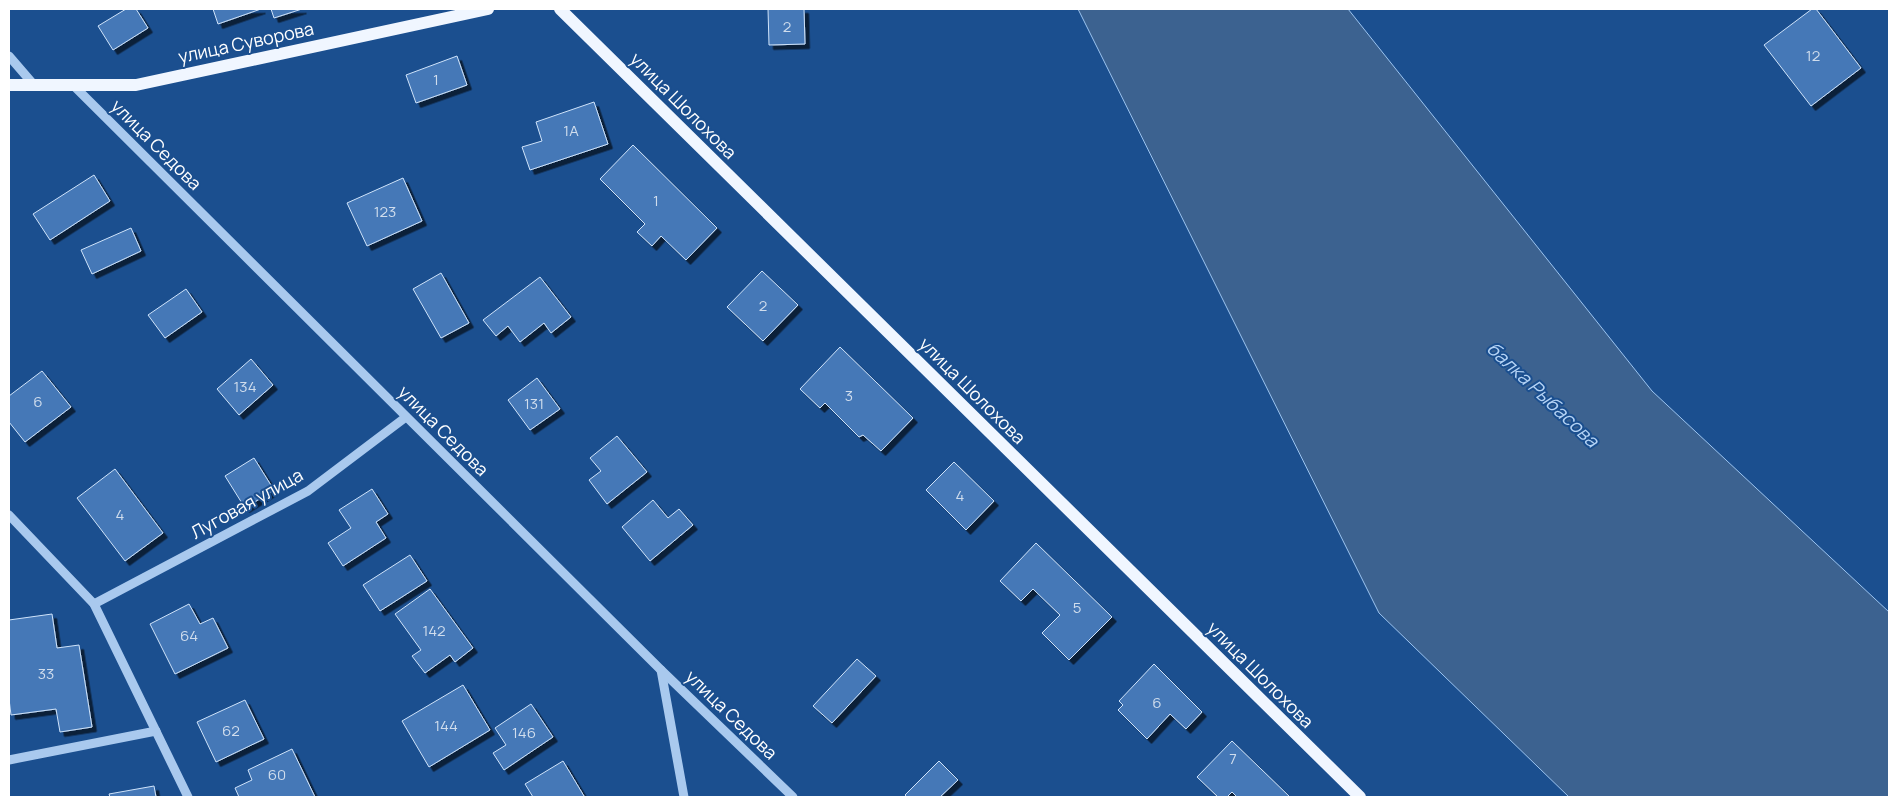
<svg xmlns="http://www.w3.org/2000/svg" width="1898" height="806" font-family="Manrope,sans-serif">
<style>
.water{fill:#3c6290;stroke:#9cc4f0}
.building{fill:#4478b7;stroke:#cfe3fa;filter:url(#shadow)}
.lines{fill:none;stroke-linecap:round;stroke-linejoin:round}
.minor{stroke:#a9c9ee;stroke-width:9}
.major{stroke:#f0f6ff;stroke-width:12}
.labels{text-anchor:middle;stroke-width:4;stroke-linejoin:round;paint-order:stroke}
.number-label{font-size:15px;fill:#d0dded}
.street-label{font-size:18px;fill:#fff;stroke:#1b4f8f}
.water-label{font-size:19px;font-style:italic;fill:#b5d3f5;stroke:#1b4f8f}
</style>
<defs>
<filter id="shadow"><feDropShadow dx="4.5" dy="4.5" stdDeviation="0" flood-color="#0009"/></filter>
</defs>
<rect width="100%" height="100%" fill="#1b4f8f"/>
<path class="water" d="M1078,9h270l304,382 237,221v185h-320l-190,-184z"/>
<g class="building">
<path d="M126,9h10l12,19 -35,22 -15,-24z"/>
<path d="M213,9h48l-43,15z"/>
<path d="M271,9h31l-28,9z"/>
<path d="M768,9h36l1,35 -36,1z"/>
<path d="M1812,9h4l45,59 -50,38 -47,-61z"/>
<path d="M457,56l10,29 -51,18 -10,-28z"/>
<path d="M594,102l14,42 -78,26 -8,-23 20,-6 -6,-19z"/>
<path d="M633,145l84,83 -31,32 -25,-24 -9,10 -15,-14 8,-8 -45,-45z"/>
<path d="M94,175l16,26 -60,39 -17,-26z"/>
<path d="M403,178l19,43 -55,25 -20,-43z"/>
<path d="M131,228l10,23 -49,23 -11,-24z"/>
<path d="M762,271l36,34 -35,36 -36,-34z"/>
<path d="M441,273l28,50 -28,15 -28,-49z"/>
<path d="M540,277l31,40 -20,16 -7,-10 -24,19 -12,-16 -12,10 -13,-16z"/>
<path d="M186,289l16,23 -37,26 -17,-23z"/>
<path d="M840,347l73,71 -32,33 -18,-16 -4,2 -34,-34 -5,5 -20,-19z"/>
<path d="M251,359l22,26 -34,30 -22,-26z"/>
<path d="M42,371l29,36 -46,35 -16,-20v-26z"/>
<path d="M537,378l23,31 -30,21 -22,-30z"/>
<path d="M617,436l30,36 -40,32 -18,-24 12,-9 -11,-13z"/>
<path d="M254,458l20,32 -29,18 -20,-32z"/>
<path d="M954,462l40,39 -28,29 -40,-40z"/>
<path d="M115,469l48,64 -38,28 -48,-63z"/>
<path d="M372,489l16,25 -12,8 10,16 -43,28 -15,-23 23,-15 -12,-18z"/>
<path d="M653,500l15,18 11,-9 14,16 -43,36 -28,-34z"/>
<path d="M1036,543l76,74 -43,43 -27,-27 18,-18 -27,-26 -12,12 -21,-20z"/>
<path d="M410,555l17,26 -47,30 -17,-26z"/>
<path d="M430,589l43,59 -18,14 -5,-7 -25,18 -13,-17 9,-6 -26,-36z"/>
<path d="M189,604l11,20 13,-6 15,30 -53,26 -25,-50z"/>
<path d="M52,614l5,34 22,-3 13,82 -32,5 -4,-23 -45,6 -2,-16v-79z"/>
<path d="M857,659l19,17 -44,47 -19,-17z"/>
<path d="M1154,664l48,48 -16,17 -16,-15 -23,25 -29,-29 5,-5 -4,-4z"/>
<path d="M463,685l27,45 -61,37 -27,-46z"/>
<path d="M245,700l19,39 -48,23 -19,-40z"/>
<path d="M531,704l22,33 -49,33 -11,-17 13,-8 -11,-17z"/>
<path d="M1232,741l58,56h-53l-5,-5 -5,5h-9l-21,-20z"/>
<path d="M292,749l23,48h-76l-4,-9 17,-8 -4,-10z"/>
<path d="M563,761l21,35 -2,1h-49l-8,-13z"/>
<path d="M939,761l19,19 -18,17h-33l-2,-2z"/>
<path d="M154,786l2,11h-46l-1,-3z"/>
</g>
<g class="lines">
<g class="minor">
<path d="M9,56l25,29"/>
<path d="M73,85l588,585 132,127"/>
<path d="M9,515l85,89 94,193"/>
<path d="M94,604l214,-113 98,-74"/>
<path d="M661,670l23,127"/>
<path d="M9,760l147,-29"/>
</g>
<g class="major">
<path d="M560,9l800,788"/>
<path d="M9,85h127l352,-76"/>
</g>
</g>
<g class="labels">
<g class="number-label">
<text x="787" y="32">2</text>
<text x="1813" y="61">12</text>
<text x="436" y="85">1</text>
<text x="571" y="136">1А</text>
<text x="656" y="206">1</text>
<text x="385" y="217">123</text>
<text x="763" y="311">2</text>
<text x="245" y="392">134</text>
<text x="849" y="401">3</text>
<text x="38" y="407">6</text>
<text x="534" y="409">131</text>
<text x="960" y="501">4</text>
<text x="120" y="520">4</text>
<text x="1077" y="613">5</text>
<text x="434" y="636">142</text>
<text x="189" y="641">64</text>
<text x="46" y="679">33</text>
<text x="1157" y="708">6</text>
<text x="446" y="731">144</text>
<text x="231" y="736">62</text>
<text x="524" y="738">146</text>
<text x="1233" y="764">7</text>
<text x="277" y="780">60</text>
</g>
<g class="street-label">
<text transform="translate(246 43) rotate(-12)" y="6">улица Суворова</text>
<text transform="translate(683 106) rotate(45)" y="6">улица Шолохова</text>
<text transform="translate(156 145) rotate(45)" y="6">улица Седова</text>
<text transform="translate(972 391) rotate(45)" y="6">улица Шолохова</text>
<text transform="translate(443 431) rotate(45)" y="6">улица Седова</text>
<text transform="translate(247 504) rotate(-29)" y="6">Луговая улица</text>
<text transform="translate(1260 675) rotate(45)" y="6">улица Шолохова</text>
<text transform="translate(731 715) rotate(44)" y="6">улица Седова</text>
</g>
<g class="water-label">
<text transform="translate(1543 394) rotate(43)" y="7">балка Рыбасова</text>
</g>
</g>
<rect width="1898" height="806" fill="none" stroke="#ffffff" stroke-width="20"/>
</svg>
